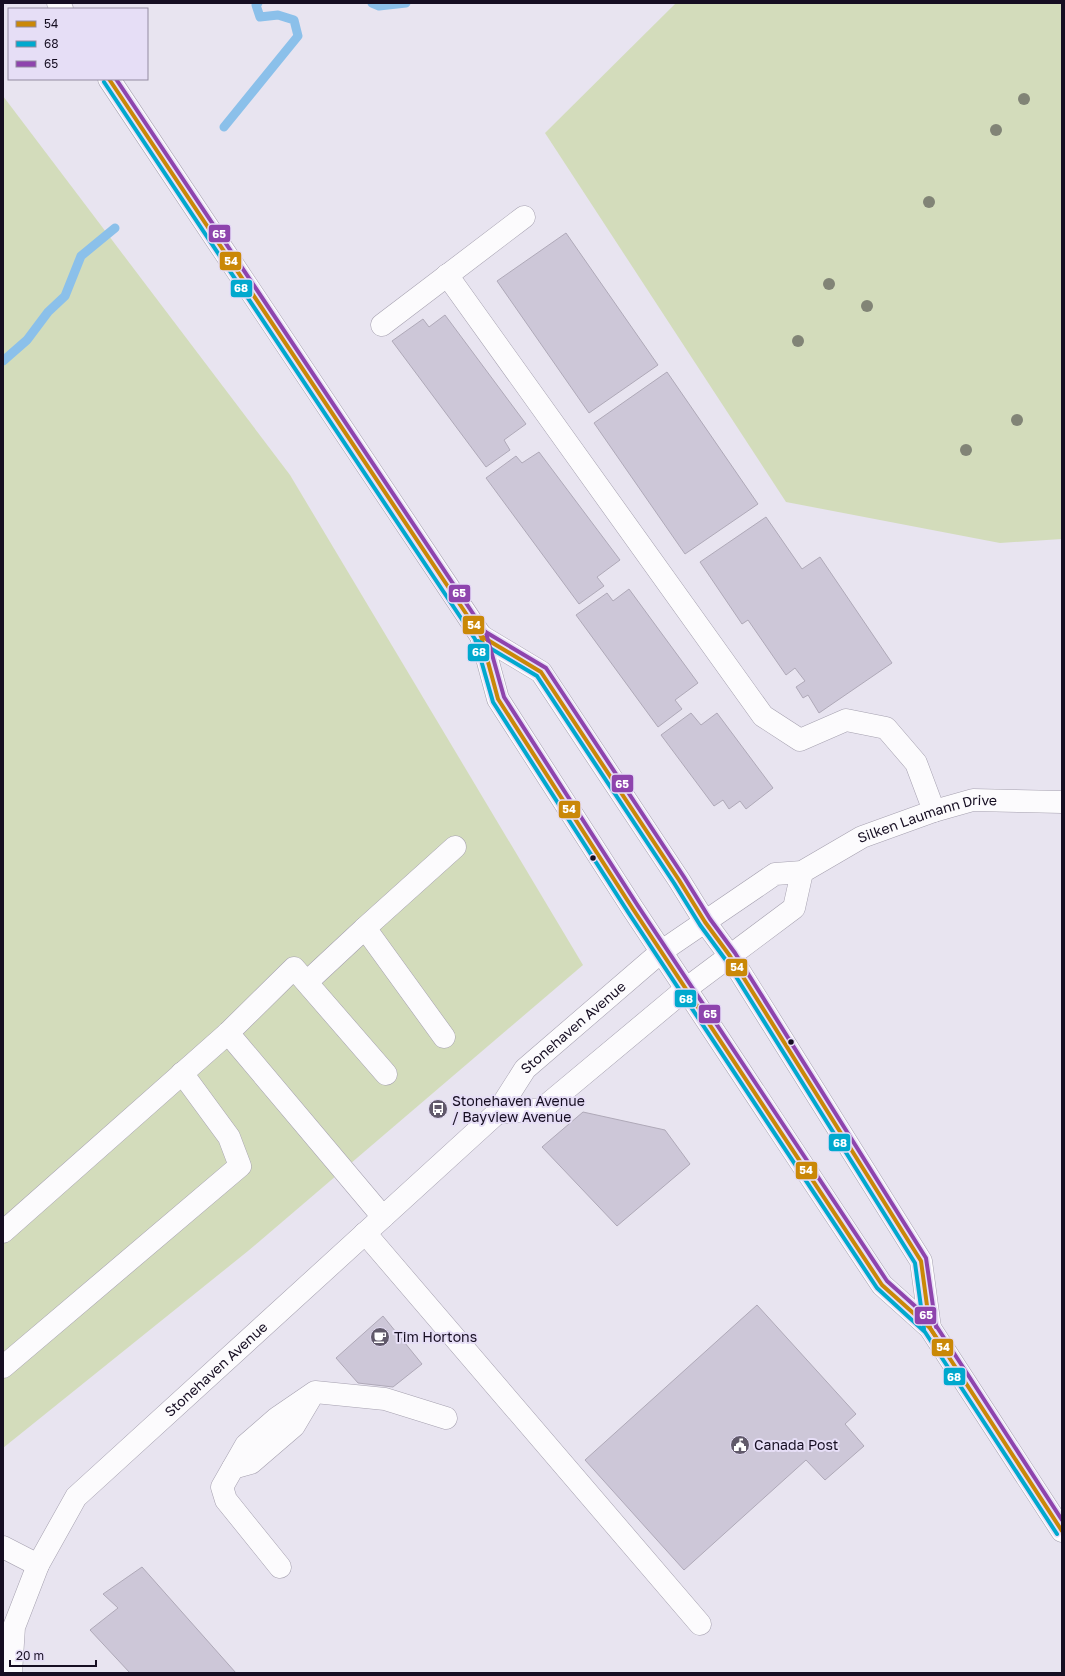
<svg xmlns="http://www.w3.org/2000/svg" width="1065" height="1676" font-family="'Golos Text',sans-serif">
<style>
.green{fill:#d3dcbb}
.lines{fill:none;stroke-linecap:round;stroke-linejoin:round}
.stream{stroke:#8bc0ea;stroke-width:9}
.building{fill:#cdc7d8;stroke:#afa9b8}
.minor-casing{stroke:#a5a0af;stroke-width:23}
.major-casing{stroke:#a5a0af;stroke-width:23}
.minor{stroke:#fcfbfd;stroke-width:22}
.major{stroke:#fcfbfd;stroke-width:22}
.bus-1-casing{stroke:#e6def6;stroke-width:7}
.bus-2-casing{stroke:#e6def6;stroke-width:7}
.bus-3-casing{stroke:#e6def6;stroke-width:7}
.bus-1{stroke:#ca8807;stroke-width:4}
.bus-2{stroke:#00a9ce;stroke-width:4}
.bus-3{stroke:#8e44ad;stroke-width:4}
.tree{fill:#818476}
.bus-dot{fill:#160e22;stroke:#e6def6;stroke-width:1.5}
.labels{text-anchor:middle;stroke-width:4;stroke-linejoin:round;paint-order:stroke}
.street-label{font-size:14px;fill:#160e22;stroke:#e6def6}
.poi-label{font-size:14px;fill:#160e22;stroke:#e6def6;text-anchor:start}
.line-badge{stroke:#e6def6;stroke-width:1.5}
.badge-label{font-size:11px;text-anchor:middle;font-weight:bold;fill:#fff}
</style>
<rect width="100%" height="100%" fill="#e8e4f0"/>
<g class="green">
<path d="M676,3h386v536l-62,4 -214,-41 -241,-369z"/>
<path d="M3,96l287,379 293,490 -335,286 -245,197z"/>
</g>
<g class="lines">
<g class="stream">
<path d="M372,3l7,3 27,-3"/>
<path d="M224,127l74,-91 -4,-16 -16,-5 -18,2 -4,-12 2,-2"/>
<path d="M3,361l24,-21 21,-28 17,-16 16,-40 34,-28"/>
</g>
</g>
<g class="building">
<path d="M566,233l92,132 -69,48 -92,-132z"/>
<path d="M445,315l81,109 -22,16 6,10 -24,17 -94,-126 31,-22 6,8z"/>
<path d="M667,372l91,132 -73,50 -91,-131z"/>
<path d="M539,452l81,108 -23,17 7,9 -25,18 -93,-126 30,-22 6,7z"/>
<path d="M766,517l36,52 18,-12 72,106 -73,50 -11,-18 -5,3 -7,-11 9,-6 -10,-13 -9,7 -38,-55 -6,4 -42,-62z"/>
<path d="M629,589l69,94 -23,17 7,9 -24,18 -82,-112 31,-22 6,8z"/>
<path d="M691,713l10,12 16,-12 56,75 -27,21 -6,-8 -11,8 -6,-9 -9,6 -53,-71z"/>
<path d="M583,1112l82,18 25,34 -73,62 -75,-79z"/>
<path d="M757,1305l99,109 -11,10 19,22 -39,34 -19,-20 -122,110 -99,-110z"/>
<path d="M383,1316l39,48 -29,23 -35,-4 -22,-25z"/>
<path d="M142,1567l94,106h-106l-40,-43 28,-22 -15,-14z"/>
</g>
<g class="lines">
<g class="minor-casing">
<g id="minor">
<path d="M447,275l316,441 37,24 46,-20 40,8 30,35 18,48"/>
<path d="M382,325l142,-108"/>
<path d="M365,928l90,-81"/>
<path d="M307,982l58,-54 79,109"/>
<path d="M228,1033l155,184"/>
<path d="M497,1113l45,-4 145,-121 107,-80 8,-36"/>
<path d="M3,1232l225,-199 66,-65 92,106"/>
<path d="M365,1233l335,391"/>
<path d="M3,1367l237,-201 -11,-29 -47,-64"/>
<path d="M233,1468l18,-5 43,-37 16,-27"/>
<path d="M3,1547l35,18"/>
<path d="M280,1567l-54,-67 -4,-13 24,-42 31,-27 38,-26 70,7 61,19"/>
<path id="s1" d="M11,1673l3,-46 24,-62 38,-68 421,-384 28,-44 137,-118 113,-77 27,-2 60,-35 72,-26 39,-11 89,2"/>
</g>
</g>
<g class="major-casing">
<g id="major">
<path d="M58,3l4,6"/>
<path d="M109,79l372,557 17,63 135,210 249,376 48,43 132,203"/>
<path d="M481,636l60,36 138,208 26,42 25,34 191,305 9,67"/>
</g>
</g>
<use href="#minor" class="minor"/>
<use href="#major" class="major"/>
<g class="bus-1-casing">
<g id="bus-1">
<path d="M109,79l372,557 60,36 138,208 26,42 25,34 191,305 9,67 132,203"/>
<path d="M470,620l11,16 17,63 135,210 249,376 48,43 8,12"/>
</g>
</g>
<g class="bus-2-casing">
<g id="bus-2">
<path d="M104,82l371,557 18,63 135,210 249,376 48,44 132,202"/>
<path d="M478,641l59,35 137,207 26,42 25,34 190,304 9,66"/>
</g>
</g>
<g class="bus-3-casing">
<g id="bus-3">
<path d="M116,79l370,554 18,64 134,209 249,375 48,43 127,196"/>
<path d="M484,631l62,37 138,209 26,42 25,34 191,305 10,69"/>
</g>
</g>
<use href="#bus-1" class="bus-1"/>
<use href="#bus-2" class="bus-2"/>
<use href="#bus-3" class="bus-3"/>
</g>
<g class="tree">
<circle cx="1024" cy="99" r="6"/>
<circle cx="996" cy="130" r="6"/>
<circle cx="929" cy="202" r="6"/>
<circle cx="829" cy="284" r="6"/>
<circle cx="867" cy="306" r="6"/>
<circle cx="798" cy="341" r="6"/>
<circle cx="1017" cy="420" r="6"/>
<circle cx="966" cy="450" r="6"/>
</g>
<defs>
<g id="bus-disc" transform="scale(1)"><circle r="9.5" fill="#60596a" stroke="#e6def6"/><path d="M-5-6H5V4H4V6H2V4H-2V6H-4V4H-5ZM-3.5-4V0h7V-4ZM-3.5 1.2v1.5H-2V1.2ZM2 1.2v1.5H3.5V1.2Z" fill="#fff"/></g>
<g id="cafe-disc" transform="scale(1)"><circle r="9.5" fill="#60596a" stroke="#e6def6"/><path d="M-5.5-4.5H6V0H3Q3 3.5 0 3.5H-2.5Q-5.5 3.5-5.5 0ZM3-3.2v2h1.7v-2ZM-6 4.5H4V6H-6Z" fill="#fff"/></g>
<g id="civic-disc" transform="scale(1)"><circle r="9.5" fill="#60596a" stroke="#e6def6"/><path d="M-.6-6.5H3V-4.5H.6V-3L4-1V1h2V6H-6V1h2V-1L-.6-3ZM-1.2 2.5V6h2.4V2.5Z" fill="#fff"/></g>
</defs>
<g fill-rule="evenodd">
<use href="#bus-disc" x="438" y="1109"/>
<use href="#cafe-disc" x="380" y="1337"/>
<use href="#civic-disc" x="740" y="1445"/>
</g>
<g class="bus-dot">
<circle cx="593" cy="858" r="3.5"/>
<circle cx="791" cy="1042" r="3.5"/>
</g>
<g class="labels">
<g class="street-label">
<text dy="5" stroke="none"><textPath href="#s1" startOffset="1295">Silken Laumann Drive</textPath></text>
<text dy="5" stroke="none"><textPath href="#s1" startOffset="876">Stonehaven Avenue</textPath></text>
<text dy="5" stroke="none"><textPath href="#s1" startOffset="380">Stonehaven Avenue</textPath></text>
</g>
<g class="poi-label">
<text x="452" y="1106">Stonehaven Avenue<tspan x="452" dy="16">/ Bayview Avenue</tspan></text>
<text x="394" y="1342">Tim Hortons</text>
<text x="754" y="1450">Canada Post</text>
</g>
</g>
<g class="line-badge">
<rect x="208" y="224" width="23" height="19" rx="4" fill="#8e44ad"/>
<rect x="219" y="251" width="23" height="20" rx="4" fill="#ca8807"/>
<rect x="230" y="279" width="23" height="19" rx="4" fill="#00a9ce"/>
<rect x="448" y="584" width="23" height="19" rx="4" fill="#8e44ad"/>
<rect x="462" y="615" width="23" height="20" rx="4" fill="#ca8807"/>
<rect x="467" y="643" width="23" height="19" rx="4" fill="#00a9ce"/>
<rect x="611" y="774" width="23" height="19" rx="4" fill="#8e44ad"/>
<rect x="558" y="800" width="23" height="19" rx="4" fill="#ca8807"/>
<rect x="725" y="958" width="23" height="19" rx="4" fill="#ca8807"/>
<rect x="674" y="989" width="23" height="19" rx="4" fill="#00a9ce"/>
<rect x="698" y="1004" width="23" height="20" rx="4" fill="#8e44ad"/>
<rect x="828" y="1133" width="23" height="19" rx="4" fill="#00a9ce"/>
<rect x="795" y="1161" width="23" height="19" rx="4" fill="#ca8807"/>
<rect x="914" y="1306" width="23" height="19" rx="4" fill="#8e44ad"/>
<rect x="931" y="1338" width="23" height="19" rx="4" fill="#ca8807"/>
<rect x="943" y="1367" width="23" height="19" rx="4" fill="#00a9ce"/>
</g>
<g class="badge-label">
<text x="219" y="238">65</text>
<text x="231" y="265">54</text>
<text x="241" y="292">68</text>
<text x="459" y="597">65</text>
<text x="474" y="629">54</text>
<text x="479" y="656">68</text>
<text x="622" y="788">65</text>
<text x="569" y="813">54</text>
<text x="737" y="971">54</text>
<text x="686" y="1003">68</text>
<text x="710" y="1018">65</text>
<text x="840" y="1147">68</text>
<text x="806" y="1174">54</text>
<text x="926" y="1319">65</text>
<text x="943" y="1351">54</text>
<text x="954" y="1381">68</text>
</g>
<rect width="1065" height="1676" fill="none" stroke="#160e22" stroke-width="8"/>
<rect x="8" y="8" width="140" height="72" fill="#e6def6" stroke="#938ba1"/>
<rect x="16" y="21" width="20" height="6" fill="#ca8807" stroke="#938ba1"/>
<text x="44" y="28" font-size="12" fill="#160e22">54</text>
<rect x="16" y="41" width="20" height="6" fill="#00a9ce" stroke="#938ba1"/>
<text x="44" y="48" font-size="12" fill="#160e22">68</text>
<rect x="16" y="61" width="20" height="6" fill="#8e44ad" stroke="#938ba1"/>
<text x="44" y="68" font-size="12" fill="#160e22">65</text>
<path d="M10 1660v6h86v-6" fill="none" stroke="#160e22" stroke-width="2"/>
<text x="16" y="1660" font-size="12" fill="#160e22" stroke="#e6def6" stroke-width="3" paint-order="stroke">20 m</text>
</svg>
